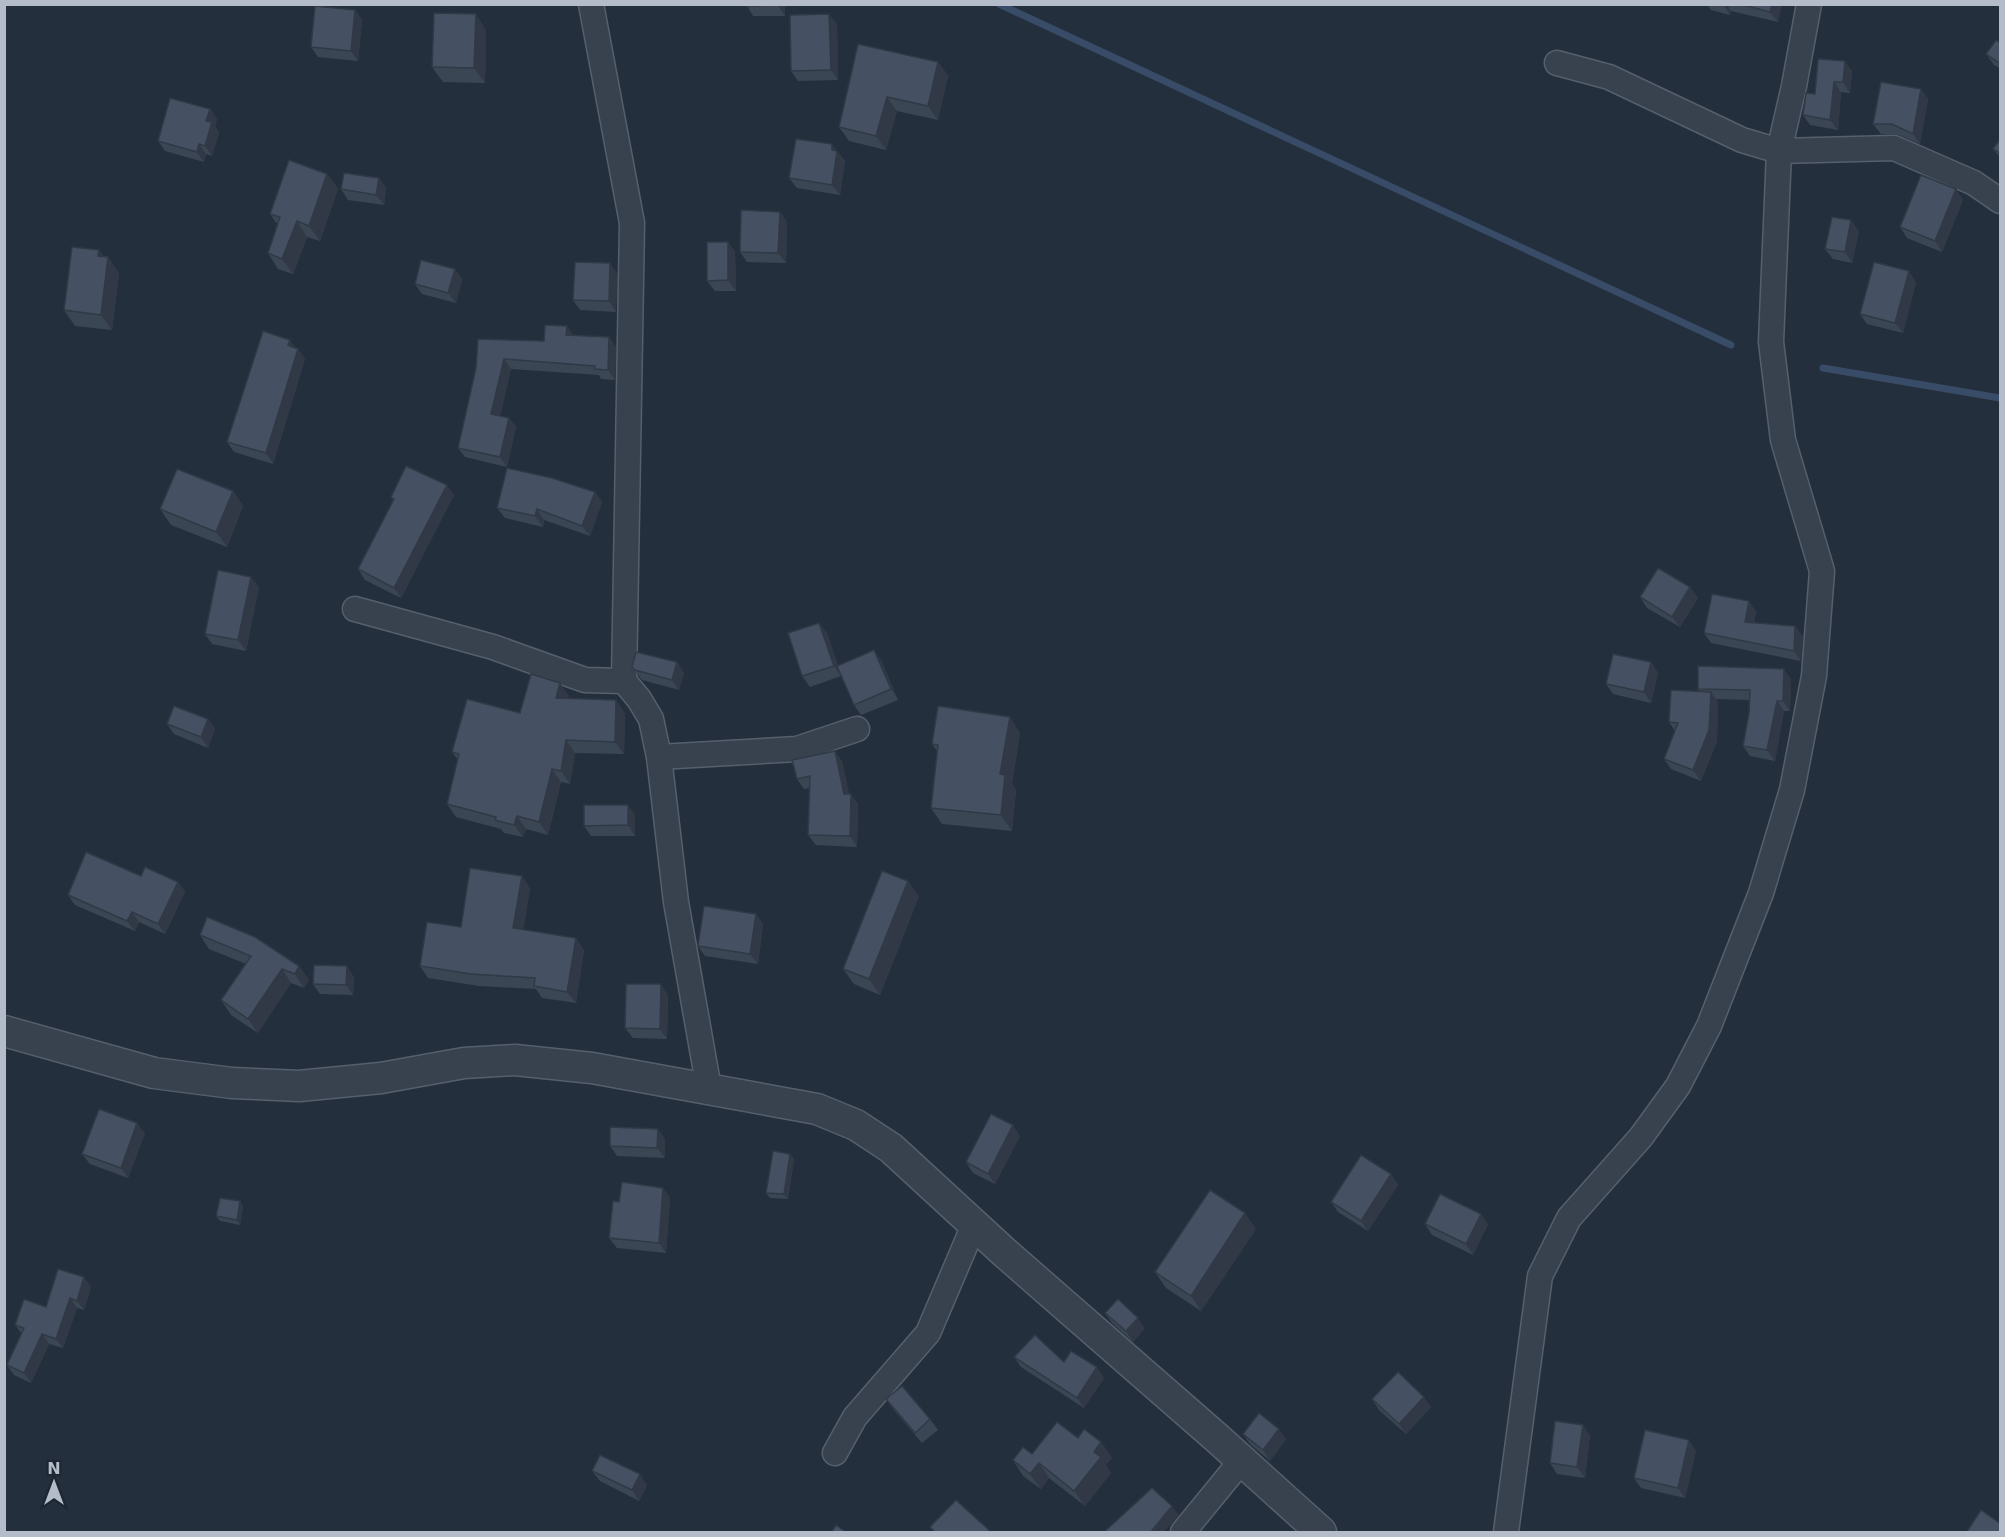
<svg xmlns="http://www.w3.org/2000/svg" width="2005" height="1537" font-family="'DejaVu Sans',sans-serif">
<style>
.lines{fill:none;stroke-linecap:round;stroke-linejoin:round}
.stream{stroke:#394c67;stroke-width:7}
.minor-casing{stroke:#565f6c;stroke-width:27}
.tertiary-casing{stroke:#565f6c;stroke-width:33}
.minor{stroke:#38414e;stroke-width:24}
.tertiary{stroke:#38414e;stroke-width:30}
.wall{fill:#3b4654}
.shaded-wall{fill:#303945}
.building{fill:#455162;stroke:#303945;stroke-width:1.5}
</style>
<rect width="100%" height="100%" fill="#242f3e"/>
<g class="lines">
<g class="stream">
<path d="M999,4l732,341"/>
<path d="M1823,368l177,30"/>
</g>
<g class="minor-casing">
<g id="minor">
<path d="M1557,63l52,14 133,63 37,11 115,-3 80,35 26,18"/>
<path d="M355,609l138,38 92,33 39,1 8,-458 -41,-219"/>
<path d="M624,681l15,18 12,20 8,38 17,145 33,187"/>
<path d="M659,757l138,-8 60,-20"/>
<path d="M835,1453l20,-36 73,-84 46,-108"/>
<path d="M1183,1532l59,-72"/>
<path d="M1506,1532l34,-256 29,-58 72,-81 37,-51 31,-60 52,-133 31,-103 22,-114 8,-105 -39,-131 -12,-98 8,-191 15,-65 15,-82"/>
</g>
</g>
<g class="tertiary-casing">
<path id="tertiary" d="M4,1031l150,42 78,10 67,3 82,-8 83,-15 51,-3 77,8 225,41 39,16 35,23 113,104 213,186 104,94"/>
</g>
<use href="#minor" class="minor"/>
<use href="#tertiary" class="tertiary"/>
</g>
<g class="wall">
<path d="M746,4h39v12h-32z"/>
<path d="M1707,4h75l-4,18 -47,-11 -1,4 -19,-5z"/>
<path d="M355,10l7,10 -4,41 -40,-4 -7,-10z"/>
<path d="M837,24l1,56 -40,1 -7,-10z"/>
<path d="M486,30l-1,53 -42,-1 -11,-15z"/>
<path d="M2001,43v26l-7,-4 -8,-11z"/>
<path d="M1818,59l34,12 -2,22 -9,-1 -3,38 -28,-5 -7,-10 12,-21z"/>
<path d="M938,62l10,14 -10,44 -41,-9 -11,39 -37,-9 -10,-14z"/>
<path d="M1921,89l7,10 -8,45 -21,-9 -18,-1 -8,-10z"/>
<path d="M210,109l7,10 -2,7 4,7 -7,23 -6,-2 -2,8 -39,-11 -7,-10z"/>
<path d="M2001,138v19l-4,-3 -4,-5z"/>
<path d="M836,151l9,10 -5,34 -43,-7 -8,-10z"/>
<path d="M327,174l11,15 -18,52 -13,-4 -14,37 -15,-5 -10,-16 10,-28 -8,-11z"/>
<path d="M379,178l7,10 -2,17 -36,-5 -7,-11z"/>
<path d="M1963,200l-21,52 -35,-14 -7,-11z"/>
<path d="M780,212l7,10 -1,41 -39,-1 -7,-10z"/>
<path d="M1859,231l-7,32 -19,-4 -8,-10z"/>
<path d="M728,242l7,10 1,39h-21l-8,-10z"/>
<path d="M99,250l5,7 15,16 -7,57 -37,-4 -11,-16z"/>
<path d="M455,269l7,10 -6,24 -34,-9 -7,-10z"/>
<path d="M617,273l-1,39 -36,-2 -7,-10z"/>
<path d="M1916,282l-13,51 -36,-9 -7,-10z"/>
<path d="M567,326l6,10 36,1 7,10 -1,33 -14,-1 -2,-4 -88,-6 -11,47 9,2 7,9 -9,40 -42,-10 -7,-9 18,-80 68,-27z"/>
<path d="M296,349h2l7,10 -32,105 -39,-12 -7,-10z"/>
<path d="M233,491l10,15 -16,41 -56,-22 -11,-16z"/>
<path d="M595,492l7,10 -12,34 -46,-16 -1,7 -38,-9 -8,-10z"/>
<path d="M454,495l-53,103 -36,-18 -7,-11 35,-68 -2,-4z"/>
<path d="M259,587l-13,64 -34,-7 -7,-10z"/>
<path d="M1690,587l8,11 -18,29 -33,-19 -7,-11z"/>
<path d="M1756,611l-2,12 41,3 8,11 -2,24 -90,-18 -7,-10z"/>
<path d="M819,623l8,10 11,33 43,-6 17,40 -37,15 -7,-10 -15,-34 2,5 -31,11 -8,-11z"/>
<path d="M677,662l7,11 -5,17 -37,-10 -10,-13z"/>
<path d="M1651,662l7,11 -7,30 -38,-9 -7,-10z"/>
<path d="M1791,679l-1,32h-6l-9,50 -25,-5 -7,-10 6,-33v-13l-33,-1 2,3 -1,39 -16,40 -30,-12 -7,-10 11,-28 -6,-9 30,-31 -1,-2z"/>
<path d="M569,696l-1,2 57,15 -1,41 -49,-1 -5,31 -9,-2 -13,53 -22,-6 -3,8 -19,-4 -3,-4 -45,-12 -9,-13 11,-44 -6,-8 68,-39z"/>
<path d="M1010,717l10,16 -8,51 4,6 -4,41 -70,-7 -11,-16 6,-57 -5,-7z"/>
<path d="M208,719l7,10 -7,19 -34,-14 -7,-10z"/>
<path d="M842,761l7,33 9,10 -1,43 -41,-2 -8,-10 2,-47 -6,1 -7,-10z"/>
<path d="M635,815v21h-44l-7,-10z"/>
<path d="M141,876l37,6 7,10 -20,42 -26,-12 -4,9 -60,-26 -7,-10z"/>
<path d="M530,888l-7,42 61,20 -8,53 -34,-5 -6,-9 -57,-3 -51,-8 -8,-12 41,-39z"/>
<path d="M919,896l-39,99 -26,-11 -11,-15z"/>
<path d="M756,914l7,10 -5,40 -53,-8 -7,-10z"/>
<path d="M200,935l99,31 10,14 -5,8 -13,-5 -33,50 -27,-18 -10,-15 25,-36 -37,-15z"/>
<path d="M354,977l-1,18 -33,-1 -7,-10z"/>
<path d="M668,995l-1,44 -34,-1 -8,-10z"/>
<path d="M658,1129l7,10v19l-48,-2 -7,-10z"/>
<path d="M145,1133l-17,45 -38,-14 -8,-10z"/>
<path d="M1020,1136l-25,48 -22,-11 -7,-11z"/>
<path d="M790,1154l4,5 -6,40 -18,-1 -4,-5z"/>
<path d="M1391,1174l7,11 -30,46 -30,-19 -7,-10z"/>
<path d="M663,1188l7,10 -4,55 -49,-5 -8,-10 10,-36z"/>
<path d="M240,1201l3,6 -3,18 -20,-4 -4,-5z"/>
<path d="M1425,1224h63l-15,31 -41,-20z"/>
<path d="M1256,1229l-55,82 -35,-23 -11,-16z"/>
<path d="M91,1287l-7,23 -7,-2 -14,40 -14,-4 -18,39 -17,-8 -7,-10 15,-31 -7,-9 31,-18z"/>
<path d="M1105,1313l40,15 -12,14 -21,-19z"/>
<path d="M1014,1357l50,5 40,16 -20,30 -63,-41z"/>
<path d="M886,1399l44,20 8,11 -16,13 -29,-34z"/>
<path d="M1372,1399l59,8 -25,27 -27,-24z"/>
<path d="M1243,1434l43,5 -16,22 -20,-17z"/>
<path d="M1590,1435l-5,43 -28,-4 -7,-11z"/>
<path d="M1078,1438l23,4 11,16 -6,7 5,8 -26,33 -36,-28 -8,11 -18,-13 -10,-16z"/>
<path d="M1696,1451l-11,47 -44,-10 -7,-10z"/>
<path d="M592,1471l55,14 -8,16 -39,-20z"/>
</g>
<g class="shaded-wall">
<path d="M778,4h7v12l-7,-11z"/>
<path d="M1723,4h4l4,7 -1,4z"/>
<path d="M1772,4h10l-4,18 -8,-10z"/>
<path d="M355,10l7,10 -4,41 -7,-10z"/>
<path d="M476,14l10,16 -1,53 -11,-15z"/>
<path d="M829,14l8,10 1,56 -7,-10z"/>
<path d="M1845,61l7,10 -2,22 -7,-11z"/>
<path d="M938,62l10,14 -10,44 -10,-14z"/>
<path d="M1834,82l7,10 -3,38 -8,-10z"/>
<path d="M1921,89l7,10 -8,45 -7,-10z"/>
<path d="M887,97l10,14 -11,39 -10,-14z"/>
<path d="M210,109l7,10 -2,7 4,7 -7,23 -7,-10 1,-25z"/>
<path d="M199,144l7,10 -2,8 -7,-10z"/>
<path d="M832,144l13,17 -5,34 -8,-10z"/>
<path d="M327,174l11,15 -18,52 -11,-15z"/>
<path d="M379,178l7,10 -2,17 -8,-10z"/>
<path d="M1956,189l7,11 -21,52 -7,-11z"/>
<path d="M780,212l7,10 -1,41 -8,-10z"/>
<path d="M1851,220l8,11 -7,32 -7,-11z"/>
<path d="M297,221l10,16 -14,37 -11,-15z"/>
<path d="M728,242l7,10 1,39 -8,-11z"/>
<path d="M99,250l8,12 1,-5 11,16 -7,57 -11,-15 -3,-59z"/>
<path d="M610,263l7,10 -1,39 -7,-11z"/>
<path d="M455,269l7,10 -6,24 -8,-10z"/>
<path d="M1909,271l7,11 -13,51 -8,-10z"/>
<path d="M567,326l6,10 -7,-1z"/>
<path d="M609,337l7,10 -1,33 -7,-10z"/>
<path d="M290,340l7,10 -9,-5z"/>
<path d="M298,349l7,10 -32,105 -7,-11z"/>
<path d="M504,359l7,10 -13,54 -7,-9z"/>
<path d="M509,418l7,9 -9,40 -7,-10z"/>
<path d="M447,485l7,10 -53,103 -7,-10z"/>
<path d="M233,491l10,15 -16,41 -11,-15z"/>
<path d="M595,492l7,10 -12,34 -8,-10z"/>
<path d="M537,509l7,11 -1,7 -8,-11z"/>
<path d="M251,577l8,10 -13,64 -8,-11z"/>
<path d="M1690,587l8,11 -18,29 -8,-10z"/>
<path d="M1749,601l7,10 -4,21 -7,-10z"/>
<path d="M819,623l8,10 14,43 -7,-10z"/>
<path d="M1795,626l8,11 -2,24 -7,-10z"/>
<path d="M874,650l7,10 17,40 -7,-11z"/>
<path d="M677,662l7,11 -5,17 -7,-10z"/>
<path d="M1651,662l7,11 -7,30 -7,-11z"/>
<path d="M1784,669l7,10 -1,32 -7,-10z"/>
<path d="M560,683l9,13 -4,15 -9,-13z"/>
<path d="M1711,692l7,10 -1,39 -16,40 -8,-11z"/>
<path d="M616,700l9,13 -1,41 -9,-12z"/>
<path d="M1777,701l7,10 -9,50 -8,-11z"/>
<path d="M1010,717l10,16 -8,51 4,6 -4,41 -11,-16 -1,-41z"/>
<path d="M208,719l7,10 -7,19 -7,-11z"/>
<path d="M566,740l9,13 -5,31 -9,-13z"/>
<path d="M835,751l7,10 9,43v-10l7,10 -1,43 -7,-11 -6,-42z"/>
<path d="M552,769l9,13 -13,53 -9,-13z"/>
<path d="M628,805l7,10v21l-7,-11z"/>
<path d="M517,816l9,13 -3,8 -9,-12z"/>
<path d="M522,876l8,12 -8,52 -9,-12z"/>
<path d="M908,881l11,15 -39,99 -11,-16z"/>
<path d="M178,882l7,10 -20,42 -7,-10z"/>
<path d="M132,912l7,10 -4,9 -8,-10z"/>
<path d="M756,914l7,10 -5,40 -8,-10z"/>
<path d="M576,938l8,12 -8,53 -9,-11z"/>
<path d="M299,966l10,14 -5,8 -9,-14z"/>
<path d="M347,966l7,11 -1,18 -7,-10z"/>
<path d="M282,969l9,14 -33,50 -10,-14z"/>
<path d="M661,984l7,11 -1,44 -7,-10z"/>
<path d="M137,1123l8,10 -17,45 -7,-10z"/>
<path d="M1013,1125l7,11 -25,48 -7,-10z"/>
<path d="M658,1129l7,10v19l-8,-10z"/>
<path d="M790,1154l4,5 -6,40 -4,-5z"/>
<path d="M1391,1174l7,11 -30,46 -7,-10z"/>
<path d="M663,1188l7,10 -4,55 -7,-10z"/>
<path d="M240,1201l3,6 -3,18 -3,-5z"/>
<path d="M1245,1213l11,16 -55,82 -10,-15z"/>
<path d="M1481,1214l7,10 -15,31 -7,-11z"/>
<path d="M84,1277l7,10 -7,23 -7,-9z"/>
<path d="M70,1298l7,10 -14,40 -7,-9z"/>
<path d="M1138,1318l7,10 -12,14 -7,-11z"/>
<path d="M42,1334l7,10 -18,39 -7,-10z"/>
<path d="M1097,1367l7,11 -20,30 -7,-10z"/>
<path d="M1424,1397l7,10 -25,27 -7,-10z"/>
<path d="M1583,1425l7,10 -5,43 -8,-11z"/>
<path d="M1279,1429l7,10 -16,22 -7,-11z"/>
<path d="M1689,1440l7,11 -11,47 -7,-10z"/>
<path d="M1101,1442l11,16 -6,7 5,8 -26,33 -11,-15 20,-39z"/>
<path d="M1039,1463l10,15 -8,11 -11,-15z"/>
<path d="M640,1474l7,11 -8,16 -7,-11z"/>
<path d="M1172,1506l7,9 -16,18h-13z"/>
</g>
<g class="building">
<path d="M746,4h32v1l-32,1z"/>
<path d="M1740,4h32l-2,8z"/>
<path d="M315,6l40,4 -4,41 -40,-4z"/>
<path d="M434,13l42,1 -2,54 -42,-1z"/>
<path d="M829,14l2,56 -40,1 -1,-56z"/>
<path d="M1996,40l5,3v21l-15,-10z"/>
<path d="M858,44l80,18 -10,44 -41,-9 -11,39 -37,-9z"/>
<path d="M1818,59l27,2 -2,21h-9l-4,38 -27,-5 3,-22 9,1z"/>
<path d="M1881,82l40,7 -8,45 -21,-10h-19z"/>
<path d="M170,98l40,11 -4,12 6,1 -7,24 -6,-2 -2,8 -39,-11z"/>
<path d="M2001,138v16l-8,-5z"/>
<path d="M796,139l36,5v6l5,1 -5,34 -43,-7z"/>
<path d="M289,160l38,14 -18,52 -12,-5 -15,38 -14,-6 12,-36 -10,-3z"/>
<path d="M344,173l35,5 -3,17 -35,-6z"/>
<path d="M1921,175l35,14 -21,52 -35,-14z"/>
<path d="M741,210l39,2 -2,41 -38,-1z"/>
<path d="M1832,217l19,3 -6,32 -20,-3z"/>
<path d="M707,242h21v38l-21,1z"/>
<path d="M72,247l27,3 -1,6 10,1 -7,58 -37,-5z"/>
<path d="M421,260l34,9 -7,24 -33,-9z"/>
<path d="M575,262l35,1 -1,38 -36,-1z"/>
<path d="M1874,262l35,9 -14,52 -35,-9z"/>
<path d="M545,325l22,1 -1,9 43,2 -1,33 -13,-1v-3l-91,-7 -13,55 18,4 -9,39 -42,-9 18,-80 2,-29 66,2z"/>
<path d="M263,331l27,9 -2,5 10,4 -32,104 -39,-11z"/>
<path d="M406,466l41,19 -53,103 -36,-19 36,-70 -3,-2z"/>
<path d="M507,468l45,10 43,14 -13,34 -45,-17 -2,7 -38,-8z"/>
<path d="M177,469l56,22 -17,41 -56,-23z"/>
<path d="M1658,568l32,19 -18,30 -32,-20z"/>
<path d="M218,570l33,7 -13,63 -33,-6z"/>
<path d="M1712,594l37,7 -4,21 50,4 -1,25 -90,-18z"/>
<path d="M819,623l15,43 -32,10 -14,-43z"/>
<path d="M874,650l17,39 -37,16 -17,-39z"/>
<path d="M636,652l41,10 -5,18 -37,-10 -3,-3z"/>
<path d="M1613,654l38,8 -7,30 -38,-8z"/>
<path d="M1698,666l86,3 -1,32h-6l-10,49 -24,-4 6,-33 1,-23 -52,-1z"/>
<path d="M531,674l29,9 -4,15 60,2 -1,42 -49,-2 -5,31 -9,-2 -13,53 -22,-6 -3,9 -19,-5 1,-3 -49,-13 12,-50 -7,-2 15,-53 53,14z"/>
<path d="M1671,690l40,2 -2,38 -16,40 -29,-11 14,-36 -9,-1z"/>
<path d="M174,706l34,13 -7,18 -34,-13z"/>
<path d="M938,706l72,11 -10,57 5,1 -4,40 -70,-7 7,-63 -6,-1z"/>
<path d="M835,751l9,43h7l-1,42 -42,-1 2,-59 -13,3 -5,-19z"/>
<path d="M584,805h44v20l-44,1z"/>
<path d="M86,852l55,24 4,-9 33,15 -20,42 -26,-12 -5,9 -59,-26z"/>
<path d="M470,868l52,8 -9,52 63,10 -9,54 -33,-6 1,-8 -64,-4 -51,-8 7,-44 34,5z"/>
<path d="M882,871l26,10 -39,98 -26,-10z"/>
<path d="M704,906l52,8 -6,40 -52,-8z"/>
<path d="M207,917l48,20 44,29 -4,8 -13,-5 -34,50 -27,-19 30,-44 -51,-21z"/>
<path d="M314,965l33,1 -1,19 -33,-1z"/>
<path d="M626,984h35l-1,45 -35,-1z"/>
<path d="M99,1109l38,14 -16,45 -39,-14z"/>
<path d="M991,1114l22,11 -25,49 -22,-12z"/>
<path d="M610,1127l48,2 -1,19 -47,-2z"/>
<path d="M773,1151l17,3 -6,40 -18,-1z"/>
<path d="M1361,1155l30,19 -30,47 -30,-19z"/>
<path d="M622,1182l41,6 -4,55 -50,-5 4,-37 6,1z"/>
<path d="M1210,1190l35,23 -54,83 -36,-24z"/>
<path d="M1440,1194l41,20 -15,30 -41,-20z"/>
<path d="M220,1198l20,3 -3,19 -21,-4z"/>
<path d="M58,1269l26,8 -7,24 -7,-3 -14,41 -14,-5 -18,39 -17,-8 17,-37 -9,-3 9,-26 22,8z"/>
<path d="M1118,1299l20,19 -12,13 -21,-18z"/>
<path d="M1035,1335l29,27 7,-11 26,16 -20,31 -63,-41z"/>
<path d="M1398,1372l26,25 -25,27 -27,-25z"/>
<path d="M902,1386l28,33 -15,14 -29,-34z"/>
<path d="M1259,1413l20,16 -16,21 -20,-16z"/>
<path d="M1555,1421l28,4 -6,42 -27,-4z"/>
<path d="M1057,1422l21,16 6,-9 17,13 -7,10 7,5 -27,34 -35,-28 -9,11 -17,-14 10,-13 9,7z"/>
<path d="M1645,1430l44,10 -11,48 -44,-10z"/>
<path d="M600,1455l40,19 -8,16 -40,-19z"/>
<path d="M1152,1488l20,18 -22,27h-47z"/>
<path d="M956,1500l33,30 -2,3h-51l-6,-6z"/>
<path d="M1981,1510l20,14v9h-35z"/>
<path d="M836,1525l11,8h-16z"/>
</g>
<rect width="2005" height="1537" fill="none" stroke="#b4bcc9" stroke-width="12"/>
<g transform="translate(54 1483)" stroke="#1d2633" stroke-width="4.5" paint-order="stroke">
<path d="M0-4.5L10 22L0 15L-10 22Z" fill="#b4bcc9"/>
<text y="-9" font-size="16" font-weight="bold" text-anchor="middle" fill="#b4bcc9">N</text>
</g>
</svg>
